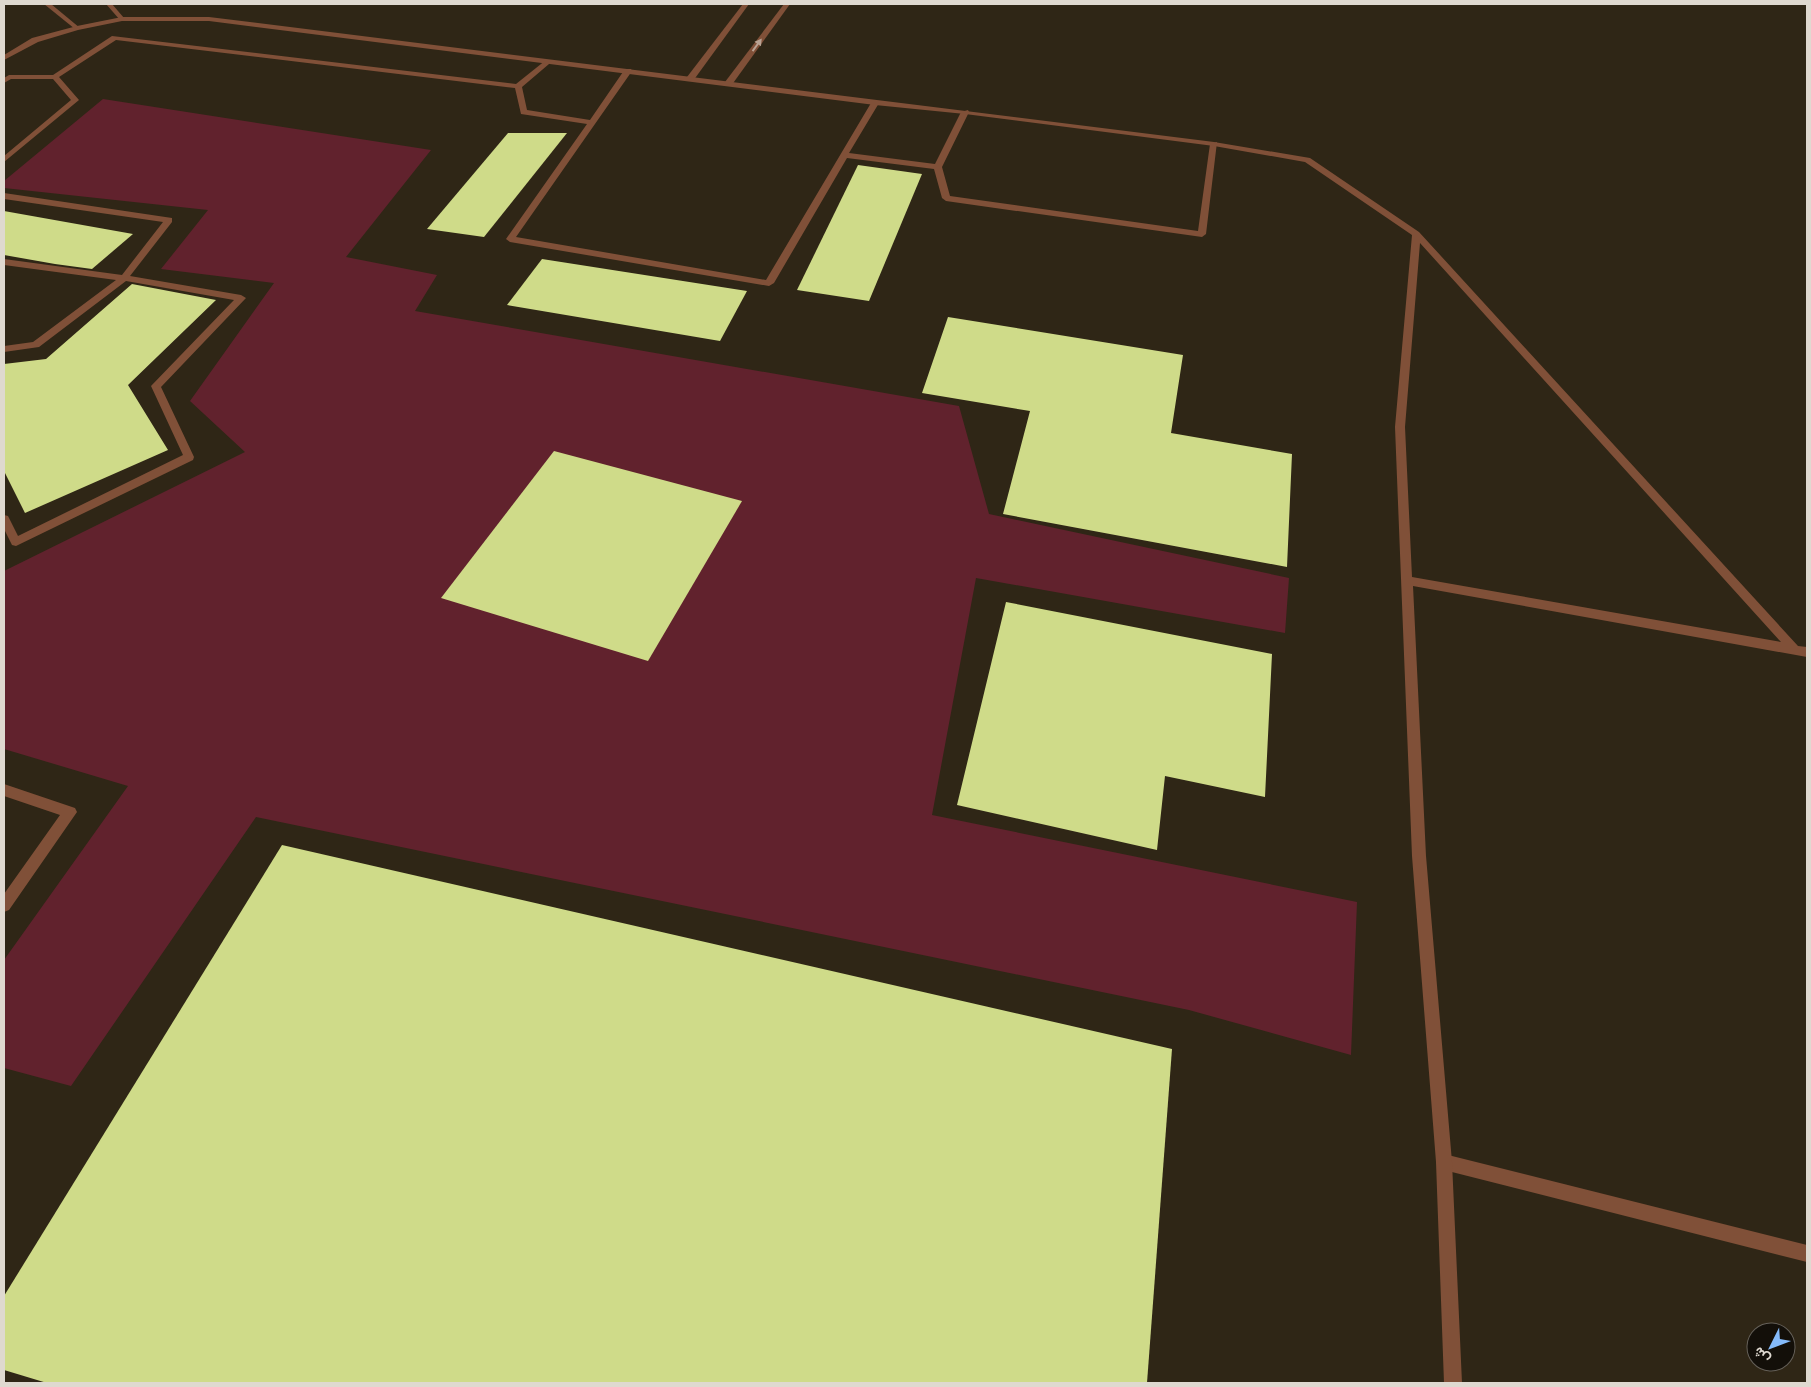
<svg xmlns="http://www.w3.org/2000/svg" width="1811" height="1387" font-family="'Archivo Narrow',Vazirmatn,sans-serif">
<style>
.green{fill:#61222d}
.building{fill:#cfdb89}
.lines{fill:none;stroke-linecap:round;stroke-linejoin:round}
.lane{fill:#805038;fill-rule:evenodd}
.street{fill:#805038;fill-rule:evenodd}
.oneway{fill:#b9a293}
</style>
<rect width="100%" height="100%" fill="#2f2616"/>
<path class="green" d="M103,99l328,51 -85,107 91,18 -22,36 544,95 30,108 300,64 -4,55 -309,-55 -44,237 425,87 -6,153 -162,-45 -933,-193 -185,269 -67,-18v-108l124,-174 -124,-37v-178l241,-119 -55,-51 84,-118 -113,-14 47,-59 -204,-22v-7z"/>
<g class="building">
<path d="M508,133h59l-83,104 -57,-8z"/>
<path d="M858,165l64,9 -53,127 -72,-11z"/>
<path d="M4,211l129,23 -41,35 -37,-5 -51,-9z"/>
<path d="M542,259l205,32 -27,50 -213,-36z"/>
<path d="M132,284l84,16 -88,85 40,65 -143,63 -21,-42v-107l42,-5z"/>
<path d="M948,317l235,38 -12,78 121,21 -5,113 -284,-53 27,-103 -108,-18z"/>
<path d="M554,451l188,50 -94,160 -207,-63z"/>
<path d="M1006,602l266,52 -7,143 -100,-21 -8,74 -200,-45z"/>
<path d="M282,845l890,204 -25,334h-1100l-43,-13v-74z"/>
</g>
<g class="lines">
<g class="lane">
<path d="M44,4h7l29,24 -5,1z"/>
<path d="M106,4h6l12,14v2h-4z"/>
<path d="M743,4h6l-56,77h-6v-4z"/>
<path d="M784,4h6l-59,82h-6v-4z"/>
<path d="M112,36l404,48 30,-24 4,2 -1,2 -27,23 5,23 63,10 35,-51h6l1,2 -116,166 250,43 105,-177 4,-2 4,2 -30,50 86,11 26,-52 7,-2 1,2 -27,55 8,29 248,35 12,-87 7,-2 -11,92 -4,3 -256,-36 -4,-3 -8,-29 -87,-11 -73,125 -5,3 -259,-44 -4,-3 81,-115 -66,-10 -6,-26 -399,-48 -57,37 20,23 -75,62v-6l67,-56 -18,-21h-42l-7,4v-5l5,-3h44z"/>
<path d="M4,193l168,25v4l-42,54 111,19 5,3 -85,89 33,70 -1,3 -177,86 -4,-1 -8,-16v-14l4,1 10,20 165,-81 -32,-69 83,-86 -108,-19 -87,66 -35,5v-6l29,-4 83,-62 -112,-15v-6l118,16 41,-53 -159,-23z"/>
<path d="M4,784l71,24 2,4 -68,98 -5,2v-18l56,-79 -56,-19z"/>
<path d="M1444,1154l363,91v17l-363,-92 -6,-2 -2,-6 2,-6z"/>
</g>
<path class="street" d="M122,17h87l1005,125 96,16 109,74 379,414 9,1v10l-394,-71 13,270 26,306 10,221h-18l-8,-221 -24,-306 -17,-429 17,-192 -107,-73 -91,-16 -249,-32 -90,-9 -666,-84h-87l-44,9 -40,12 -34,18v-5l28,-17 45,-12zM1420,243l361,399 -369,-65 -7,-150z"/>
</g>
<defs><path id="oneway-solid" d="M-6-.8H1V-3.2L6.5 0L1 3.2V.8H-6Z" transform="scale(1.25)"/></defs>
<use class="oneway" href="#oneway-solid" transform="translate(757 45) rotate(-54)"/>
<rect width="1811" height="1387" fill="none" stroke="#dfd9d0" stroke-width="10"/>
<g transform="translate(1771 1347) rotate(228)"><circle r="24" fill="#130f09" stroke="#656059"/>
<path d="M0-4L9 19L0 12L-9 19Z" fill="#85bbfb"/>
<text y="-8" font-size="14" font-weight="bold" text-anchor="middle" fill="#dfd9d0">ش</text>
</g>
</svg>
